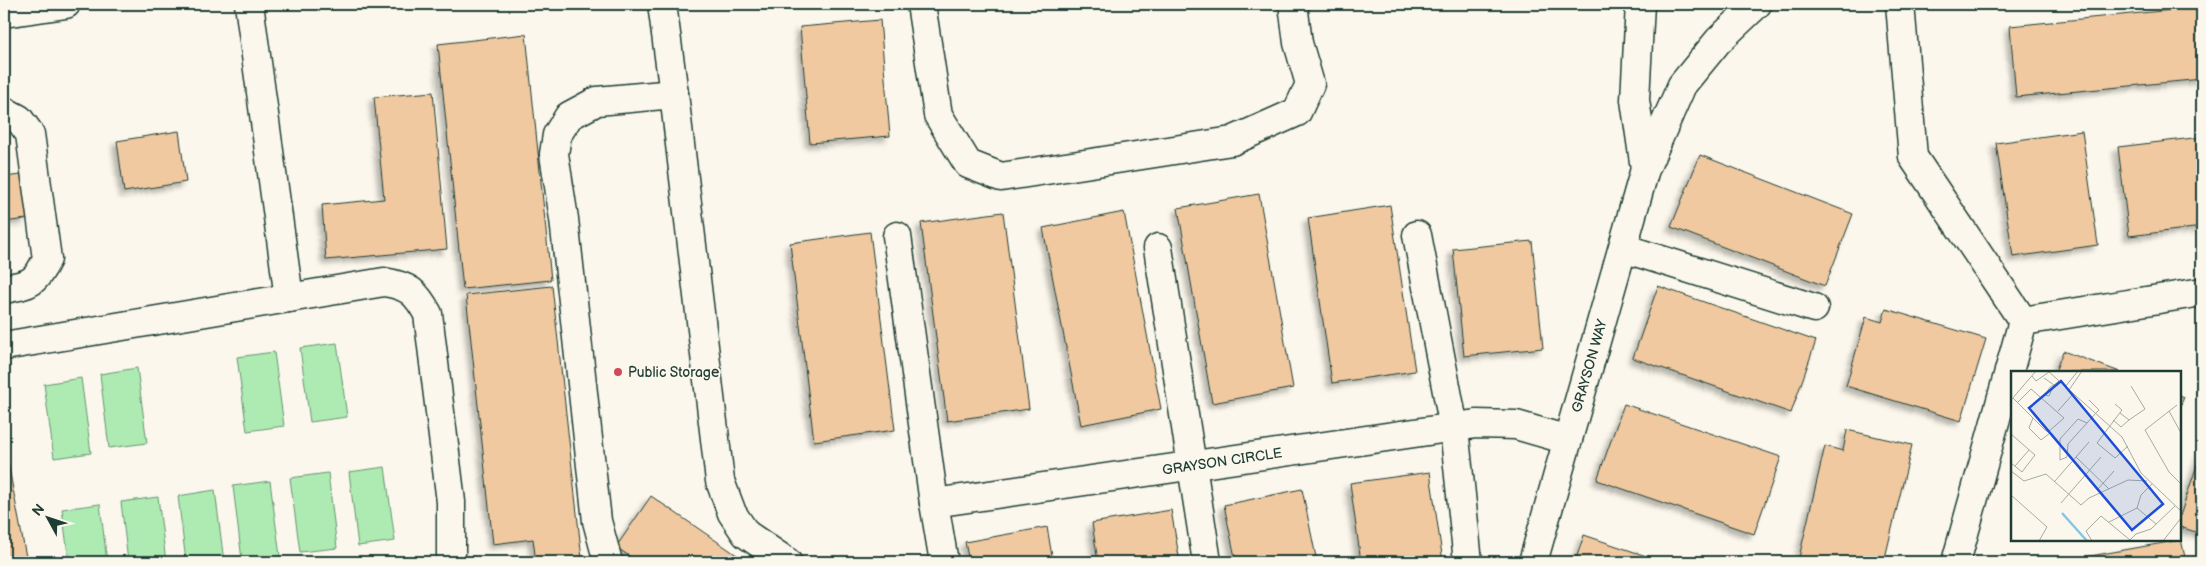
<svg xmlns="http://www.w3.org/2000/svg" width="2206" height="566" font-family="'Balsamiq Sans',sans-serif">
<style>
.green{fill:#aeebb2;stroke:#669473}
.building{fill:#f0c9a0;stroke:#1f3d34;filter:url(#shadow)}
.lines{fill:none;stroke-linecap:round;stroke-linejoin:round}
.minor-casing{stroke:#1f3d34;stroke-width:31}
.major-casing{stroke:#1f3d34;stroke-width:31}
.minor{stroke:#fbf7ec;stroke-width:28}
.major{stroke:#fbf7ec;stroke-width:28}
.poi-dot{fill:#d1495b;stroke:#fbf7ec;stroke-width:2}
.labels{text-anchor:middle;stroke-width:4;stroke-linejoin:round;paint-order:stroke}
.street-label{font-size:14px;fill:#1f3d34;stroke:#fbf7ec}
.poi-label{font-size:14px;fill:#1f3d34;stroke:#fbf7ec;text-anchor:start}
.inset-river{fill:none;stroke:#85c5e6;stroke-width:2.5}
.inset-road{fill:none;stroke:#a3ada2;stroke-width:1}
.view{fill:#1d4ed8;fill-opacity:0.15;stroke:#1d4ed8;stroke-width:2.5}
.inset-edge{fill:none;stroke:#1f3d34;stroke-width:2.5}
</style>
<defs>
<filter id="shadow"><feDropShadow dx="-4.5" dy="4.5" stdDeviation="2.5" flood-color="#0004"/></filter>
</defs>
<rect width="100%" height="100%" fill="#fbf7ec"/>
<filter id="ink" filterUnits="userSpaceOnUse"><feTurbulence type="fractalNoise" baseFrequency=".02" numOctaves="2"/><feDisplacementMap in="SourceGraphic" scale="10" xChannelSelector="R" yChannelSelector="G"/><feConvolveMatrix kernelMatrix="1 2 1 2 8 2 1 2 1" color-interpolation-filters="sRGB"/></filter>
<g filter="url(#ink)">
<g class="green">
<path d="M337,343l10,74 -37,5 -10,-74z"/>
<path d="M274,352l10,74 -37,5 -10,-74z"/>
<path d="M137,368l10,75 -38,5 -9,-74z"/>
<path d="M81,378l10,75 -37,5 -10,-74z"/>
<path d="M385,467l10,74 -37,5 -9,-74z"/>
<path d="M328,473l9,75 -37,4 -10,-74z"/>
<path d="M270,481l10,75 -38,4 -9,-74z"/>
<path d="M215,490l9,72h-38l-8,-66z"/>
<path d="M158,497l8,65h-38l-7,-60z"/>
<path d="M100,504l7,58h-38l-7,-53z"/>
</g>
<g class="building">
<path d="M2202,7v72l-186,18 -6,-71z"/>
<path d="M880,20l10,116 -80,7 -10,-116z"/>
<path d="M526,34l25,246 -88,9 -25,-245z"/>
<path d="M433,92l14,157 -121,11 -4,-55 62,-6 -10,-102z"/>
<path d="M179,131l7,51 -62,10 -7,-51z"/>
<path d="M2082,131l16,114 -85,12 -17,-114z"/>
<path d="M2202,137v90l-73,9 -11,-89z"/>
<path d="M1700,155l153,59 -28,72 -154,-59z"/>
<path d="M21,175l6,44 -23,3v-45z"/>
<path d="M1259,194l34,194 -81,15 -34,-195z"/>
<path d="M1390,205l25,166 -83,12 -24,-165z"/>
<path d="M1003,212l26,197 -82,12 -26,-198z"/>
<path d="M1124,212l37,197 -80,16 -38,-197z"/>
<path d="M870,232l25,198 -81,11 -24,-198z"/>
<path d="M1532,241l11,107 -79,8 -11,-107z"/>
<path d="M552,286l30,273 -46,3 -3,-23 -40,5 -27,-249z"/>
<path d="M1658,286l158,55 -25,72 -158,-55z"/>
<path d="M1886,309l100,30 -25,82 -115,-35 20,-69 16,5z"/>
<path d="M2063,351l57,21h-65z"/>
<path d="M2180,395l4,2 -4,10z"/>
<path d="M1624,404l157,53 -27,77 -157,-54z"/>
<path d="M1847,430l65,15 -28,117h-86l27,-116 18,5z"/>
<path d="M4,442l23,120h-23z"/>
<path d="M2202,450v84l-22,-7v-11z"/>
<path d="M1430,472l13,90h-82l-11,-79z"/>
<path d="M1302,489l15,73h-81l-12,-57z"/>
<path d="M651,496l96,66h-109l-22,-15z"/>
<path d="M1171,510l9,52h-82l-6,-39z"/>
<path d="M1047,527l6,35h-84l-4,-20z"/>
<path d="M1584,535l80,27h-89z"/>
<path d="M2181,539l5,23h-129l123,-22z"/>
</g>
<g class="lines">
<g class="minor-casing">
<g id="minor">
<path d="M249,4l40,294"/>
<path d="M662,4l12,90 46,387 12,32 14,21 41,28"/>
<path d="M921,4l17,111 30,49 33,13 231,-36 65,-29 13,-28 -12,-41 -5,-39"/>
<path d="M1640,4l-5,96 10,69"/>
<path d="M1900,4l13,153 110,164 -67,241"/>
<path d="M4,111l15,8 11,15 17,125c-12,25 -17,25 -43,30"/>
<path d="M1417,235l37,193 14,134"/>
<path d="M897,236l37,267"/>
<path d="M1158,248l49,314"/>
<path d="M1623,248l191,60"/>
<path d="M2023,321l179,-29"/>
<path d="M4,346l380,-64c25,4 32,10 44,32l23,188v60"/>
<path d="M608,562l-11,-41 -33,-302 -10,-65 3,-19 12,-19 28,-15 77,-7"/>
<path id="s1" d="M944,562l-10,-59 542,-79 40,1 52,15"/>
<path id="s2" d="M1533,562l112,-393 37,-84 36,-44 39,-37"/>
</g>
</g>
<g class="major-casing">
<path id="major" d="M4,13l62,-9"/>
</g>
<use href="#minor" class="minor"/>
<use href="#major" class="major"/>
</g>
</g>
<circle class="poi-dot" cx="618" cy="372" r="5"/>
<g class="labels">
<g class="street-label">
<text dy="5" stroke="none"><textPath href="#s2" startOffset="204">GRAYSON WAY</textPath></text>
<text dy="5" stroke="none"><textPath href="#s1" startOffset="351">GRAYSON CIRCLE</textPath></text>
</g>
<g class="poi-label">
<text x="628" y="377">Public Storage</text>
</g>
</g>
<g transform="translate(2011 371)">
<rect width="170" height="170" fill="#fbf7ec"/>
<path class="inset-river" d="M51,142l25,28"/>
<path class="inset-road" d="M37,0l74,66 19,36 40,38M21,5l4,5 13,-9M33,7l10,7 5,-4M43,14l-5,11 -4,-1 5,-8zM54,16l13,-16M58,19l13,-19M2,27l32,32 3,2 16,-14 -33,-29 -14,14M0,29l25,-29M104,33l7,6 -25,33 18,15 13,-12M166,34l-32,25 24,42 12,12M47,40l15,-17M158,40l12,22M22,47l-4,10 12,12 9,-7M102,49l8,7 8,-7 -9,-7M118,49l16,-11 -14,-23M76,52l-9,-4 -18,20v21l7,-3 1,-13 19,-21 9,-10 3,-3 -10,-10M0,63l24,21 -13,17 -11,-9M65,86l13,-15M4,95l14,-16M0,100l13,10 22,-7 35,31 8,-7 39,-18 19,1M44,110l21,-24 33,32M87,118l16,-18M0,124l36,32 -8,14M50,132l40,-46M126,137l19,16M98,151l28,-14 4,-13 11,-11M81,170l-6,-10 15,-15 29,24M118,170l7,-7 15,-5 24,-23M152,170l18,-23"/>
<path class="view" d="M50,10l102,123 -31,26 -103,-122z"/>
<rect width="170" height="170" class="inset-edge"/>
</g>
<rect width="2206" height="566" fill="none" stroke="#fbf7ec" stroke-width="20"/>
<rect x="10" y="10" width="2186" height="546" fill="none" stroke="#1f3d34" stroke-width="2" filter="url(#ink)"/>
<g transform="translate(48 518) rotate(310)" stroke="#fbf7ec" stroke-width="4" paint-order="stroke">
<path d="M0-4L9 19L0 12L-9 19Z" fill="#1f3d34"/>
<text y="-8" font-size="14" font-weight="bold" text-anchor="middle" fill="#1f3d34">N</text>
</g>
</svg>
